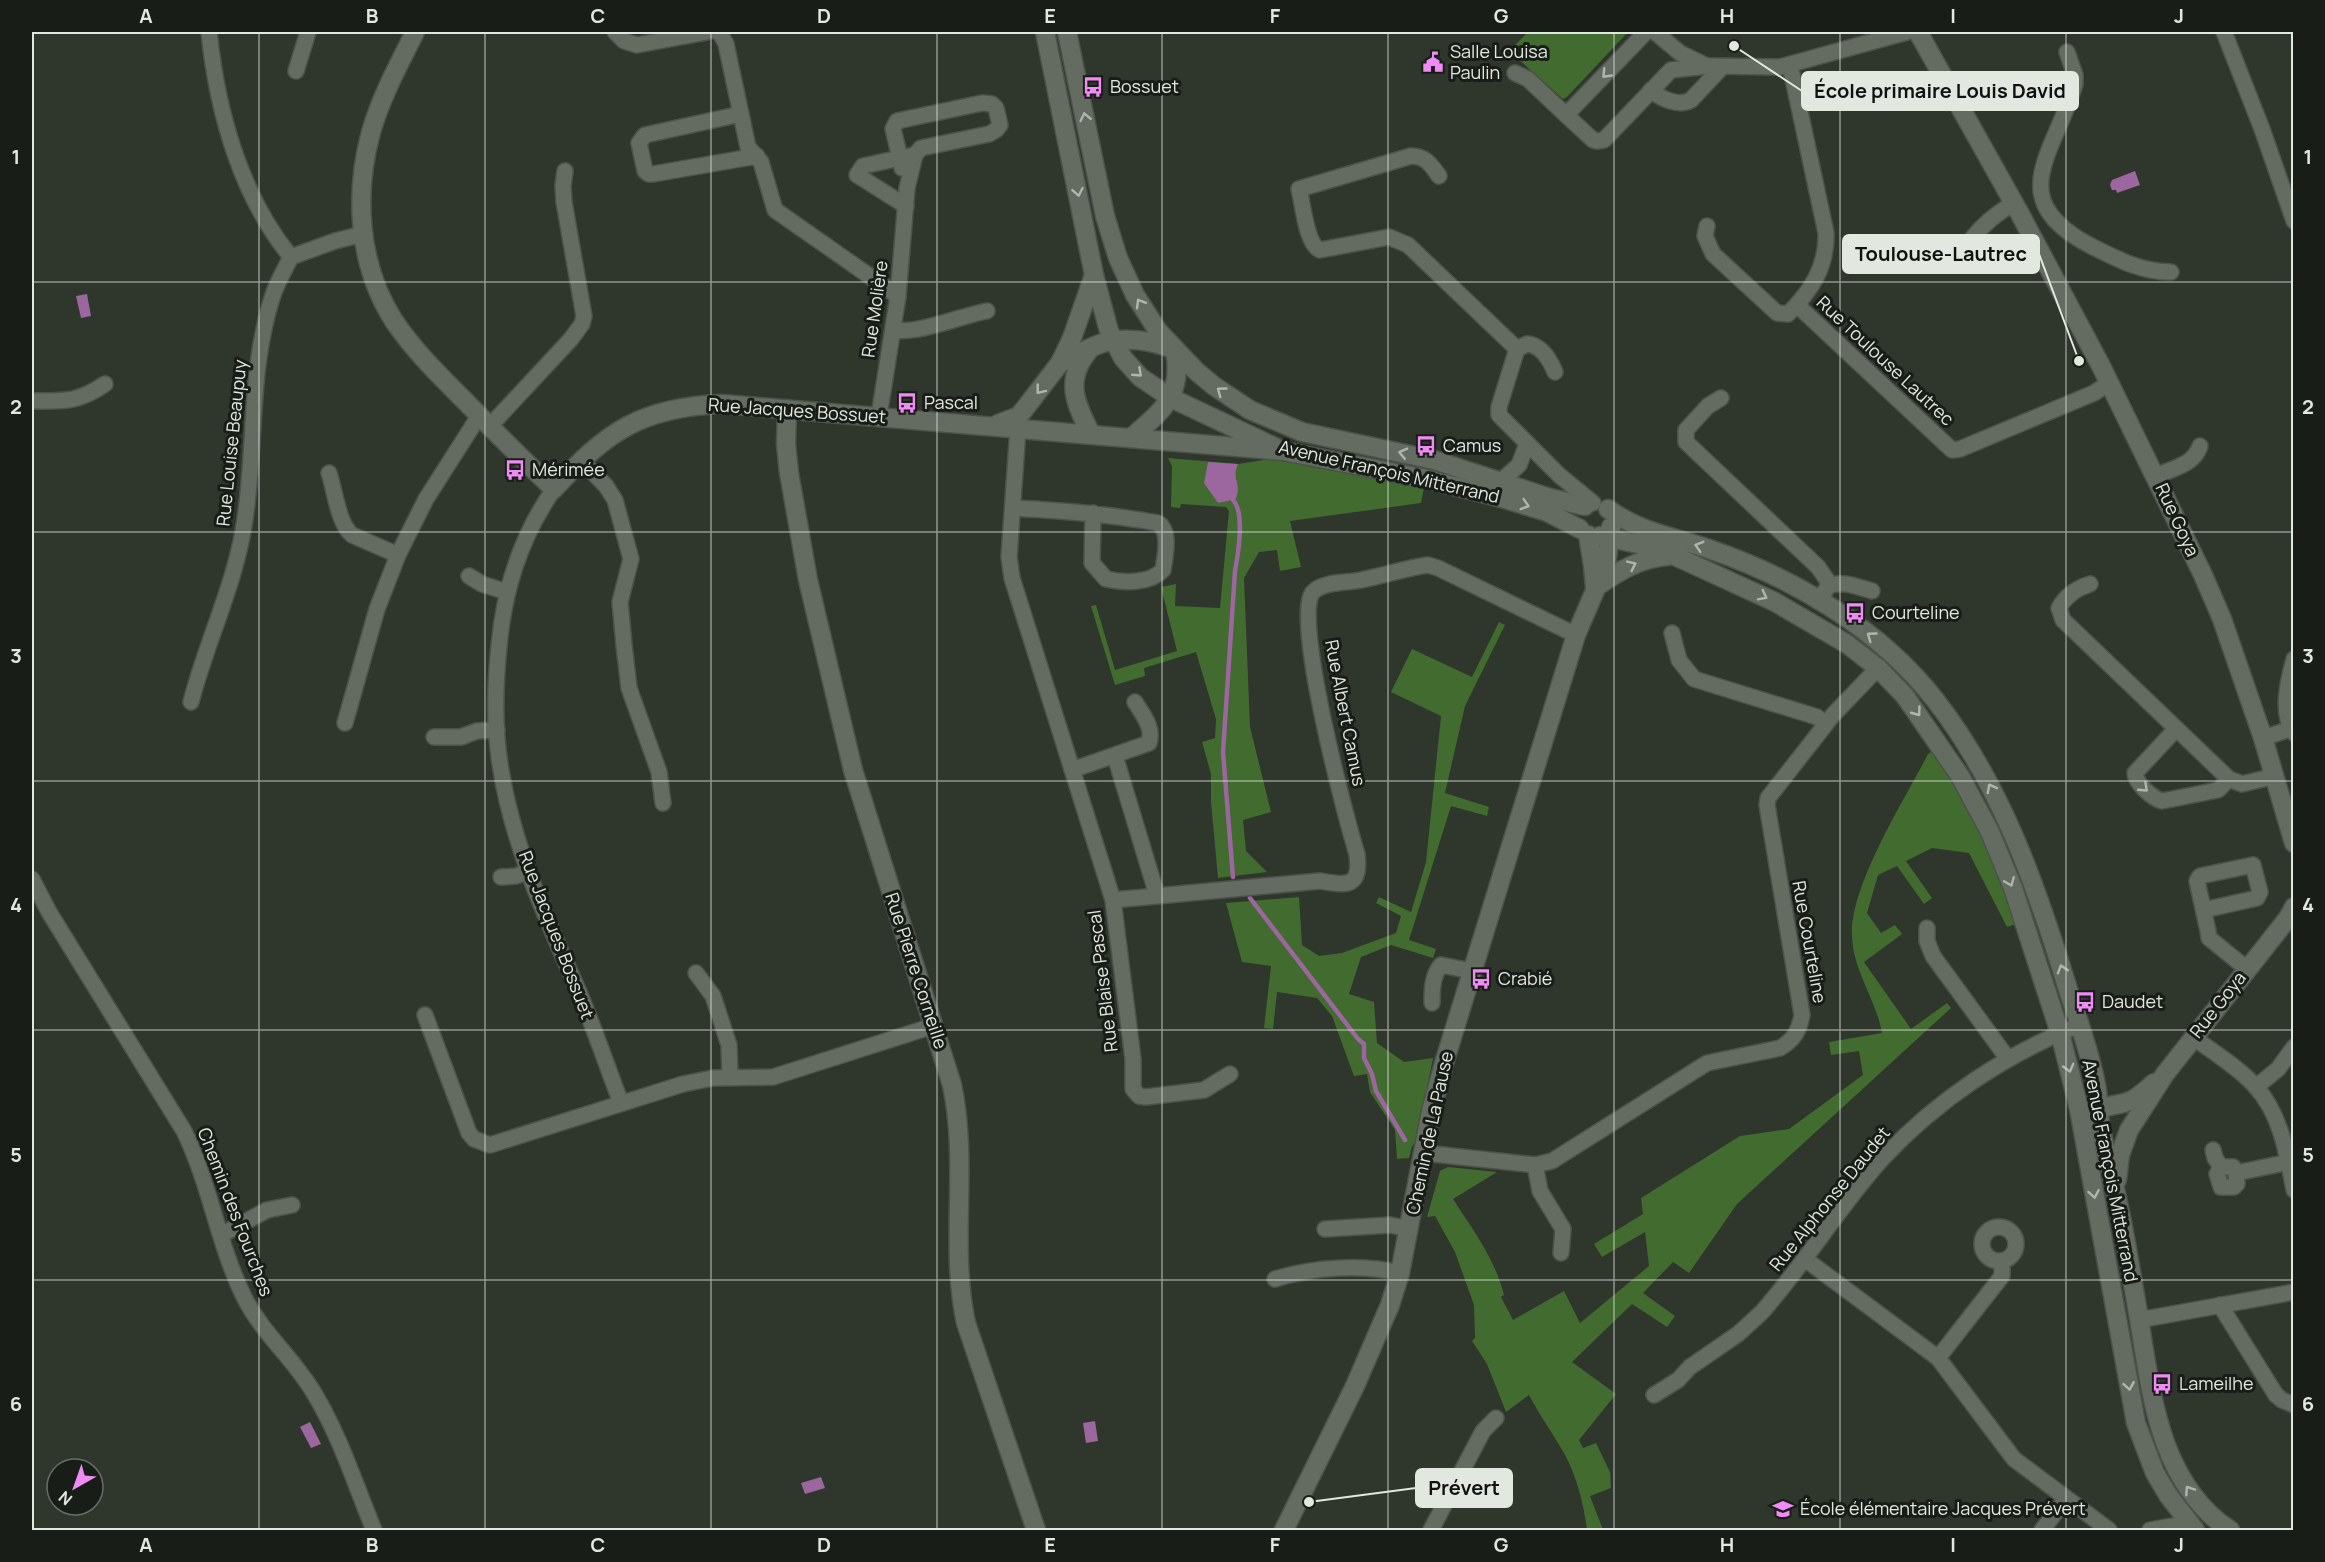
<svg xmlns="http://www.w3.org/2000/svg" width="2325" height="1562" font-family="Manrope,sans-serif">
<style>
.green{fill:#426b2f}
.water{fill:#9c669f}
.lines{fill:none;stroke-linecap:round;stroke-linejoin:round}
.stream{stroke:#9c669f;stroke-width:4.5}
.street-casing{stroke:#4c524a;stroke-width:18}
.secondary-casing{stroke:#4c524a;stroke-width:21}
.street{stroke:#646c61;stroke-width:15}
.secondary{stroke:#646c61;stroke-width:18}
.oneway{stroke:#b0b6ad}
.grid{fill:none;stroke:#e2e7e0;stroke-width:1.5;stroke-opacity:0.55}
.labels{text-anchor:middle;stroke-width:6;stroke-linejoin:round;paint-order:stroke}
.poi-label{font-size:18px;fill:#e2e7e0;stroke:#191d18;text-anchor:start}
.street-label{font-size:18px;fill:#e2e7e0;stroke:#191d18}
.leader{fill:none;stroke:#e2e7e0;stroke-width:2}
.callout-dot{fill:#e2e7e0;stroke:#191d18;stroke-width:2}
.callout{fill:#e2e7e0;stroke:#e2e7e0;stroke-width:2}
.callout-label{font-size:20px;text-anchor:middle;font-weight:bold;fill:#111}
.neatline{fill:none;stroke:#e2e7e0;stroke-width:2}
.grid-label{font-size:20px;text-anchor:middle;font-weight:bold;fill:#e2e7e0}
</style>
<rect width="100%" height="100%" fill="#2f362c"/>
<g class="green">
<path d="M1528,32h100l-61,65 -4,2 -54,-48z"/>
<path d="M1168,458l70,6 32,-5 25,2 129,27 -3,15 -131,18 11,46 -21,4 -3,-21 -18,2 -15,26 6,149 21,85 -28,8 3,31 21,21 -49,6 -7,-76v-28l-9,-32 13,-4 1,-19 -20,-67 -52,16 1,8 -30,9 -24,-79 5,-1 19,65 62,-19 -16,-64 15,-3 -1,22 45,2 9,-97 -3,-4 -45,-3 -1,4 -9,-1 1,-41z"/>
<path d="M1499,622l6,3 -40,81 -20,87 44,14 -2,9 -36,-10 -42,134 27,9 -3,9 -42,-13 -30,12 -12,37 25,8 3,41 27,19 29,-4 -17,85 -4,3 -3,12 -12,1 -2,-29 -25,-38 -3,-18 -13,2 -22,-60 -15,-18 -40,-6 -4,37 -9,-1 7,-62 -29,-4 -16,-59 73,-6 3,48 17,11 23,-3 54,-20 5,-17 -25,-13 3,-6 32,15 15,-50 15,-146 -50,-24 21,-43 60,28z"/>
<path d="M1935,749c34,56 60,113 81,175l-9,3 -38,-74 -37,-5 -26,13 26,37 -8,6 -27,-38 -19,9 -11,38 14,20 14,-8 7,9 -38,28 47,67 36,-26 4,5 -214,196 -48,69 -16,-11 -30,31 32,23 -8,11 -35,-23 -60,58 44,32 -37,46 4,8 13,-5 14,29 1,16 -21,8 13,34h-16c-3,-24 -10,-53 -22,-75 -11,-20 -25,-39 -36,-60l-23,17 -19,-48 -15,-23 3,-3 -1,-33 -19,-53 -20,-36 -8,1 13,-46 8,-4 49,5 -44,27c20,31 42,60 51,96l-3,2 12,23 51,-29 16,32 69,-57 -4,-34 -43,25 -8,-13 49,-30 -2,-16 99,-62 49,-7 74,-54 -4,-24 -28,4 -2,-13 53,-9c-6,-34 -29,-62 -30,-97 -2,-51 52,-135 76,-182z"/>
</g>
<g class="water">
<path d="M2135,171l5,14 -23,8 -1,-3h-4l-2,-5 2,-5z"/>
<path d="M87,294l4,22 -10,2 -5,-22z"/>
<path d="M1208,462l30,2c-7,17 4,17 -2,35l-18,4 -14,-20z"/>
<path d="M1095,1421l3,20 -12,2 -3,-20z"/>
<path d="M310,1422l11,22 -10,4 -11,-21z"/>
<path d="M821,1477l4,11 -20,6 -4,-11z"/>
</g>
<g class="lines">
<g class="stream">
<path d="M1233,500c12,12 5,55 2,71l-12,181 10,125"/>
<path d="M1250,898l108,141 6,5v14l8,16 4,17 29,49"/>
</g>
<g class="street-casing">
<g id="street">
<path d="M209,32c8,78 31,163 82,225"/>
<path d="M615,32l9,9 13,4 70,-13"/>
<path d="M717,32l3,1 6,11 22,103 13,15 14,48 123,86"/>
<path d="M1646,32l-80,83 27,25 4,1 7,-1 67,-70 37,-4 72,1 127,-35"/>
<path d="M1655,32l25,21 25,12"/>
<path d="M2224,32l38,97 32,92"/>
<path d="M2067,52l8,23v9c-21,71 -74,116 18,163 26,13 49,25 78,25"/>
<path d="M296,71l12,-39"/>
<path d="M1515,73l13,6 38,36"/>
<path d="M1651,90c10,9 28,17 40,10l31,-33"/>
<path d="M982,103l10,1 4,4 4,17 -4,5 -7,4 -68,14 -6,7 -15,3 -7,-29 4,-8z"/>
<path d="M741,114l-96,21 -6,8 6,28 4,3h4l104,-18"/>
<path d="M902,168l-2,-10 -37,8 -6,9 49,31"/>
<path d="M1439,176c-8,-11 -13,-20 -28,-20l-112,33c4,15 7,55 21,61l69,-13 19,8 109,104 -18,58v8l60,60 34,28"/>
<path d="M1707,226l-2,10 8,18 64,59 11,1c23,-23 39,-47 38,-81l-36,-168"/>
<path d="M291,257l44,-16 28,-7"/>
<path d="M1960,258c11,-23 32,-42 54,-55"/>
<path d="M1797,305l155,145 8,-1 134,-56 15,-10"/>
<path d="M894,330c26,4 66,-14 93,-19"/>
<path d="M1517,349l10,-5c14,1 23,16 28,28"/>
<path d="M1721,398l-13,8 -22,24v12l132,125 9,13 1,6 -9,16"/>
<path d="M32,401c32,0 45,2 73,-17"/>
<path d="M879,416l19,-120 9,-108 8,-33"/>
<path d="M490,426l81,-87 11,-15 2,-8 -20,-114 -1,-16 2,-15"/>
<path d="M1018,428l-9,129 3,21 101,322 20,159v30l6,7 7,1 58,-7 26,-16"/>
<path d="M581,460l25,26 9,14 16,59 -11,43 4,43 5,43 30,84 4,31"/>
<path d="M329,473c6,18 9,50 23,62l46,20"/>
<path d="M2156,476c17,-8 38,-11 44,-30"/>
<path d="M1500,482l19,-17 8,-21"/>
<path d="M554,489c-33,47 -50,100 -55,157 -4,39 -5,80 1,118 12,80 46,155 79,228 15,36 28,74 42,111"/>
<path d="M1014,508c50,3 94,6 144,15 13,8 7,33 5,47 -13,14 -40,13 -57,9l-14,-16 1,-50"/>
<path d="M469,576l13,8 25,8"/>
<path d="M2090,584c-13,4 -24,11 -31,24l4,12 166,159 13,5 33,-8"/>
<path d="M1828,586c15,-6 30,1 44,5"/>
<path d="M1672,633l7,27 15,19 123,38 9,7"/>
<path d="M2294,659c-6,22 -14,54 0,74"/>
<path d="M191,702c16,-62 45,-119 54,-183 11,-73 4,-149 27,-221 4,-14 12,-27 19,-41"/>
<path d="M345,723l32,-114 21,-54 28,-56 53,-83"/>
<path d="M2176,729l-41,44c1,11 17,25 27,28l56,-11 11,-11"/>
<path d="M434,737h27l16,-6 20,-1"/>
<path d="M2263,738l27,-9"/>
<path d="M1115,756l42,139"/>
<path d="M1072,770l77,-27c5,-15 -6,-28 -14,-41"/>
<path d="M501,877l15,-1 12,-4"/>
<path d="M32,879l17,33 135,219c26,53 34,113 60,166 18,36 50,62 70,96 26,43 41,91 60,137"/>
<path d="M1113,900l207,-19c28,5 41,6 37,-27 -11,-35 -65,-239 -44,-262 11,-11 34,-9 48,-12 22,-4 44,-12 67,-15l10,3 138,67"/>
<path d="M2204,910l53,-12 3,-6 -7,-27 -53,11 -3,5 11,50 1,7 38,31"/>
<path d="M1927,928v13l6,15 75,103"/>
<path d="M696,973l17,23 16,49 1,32"/>
<path d="M1432,1003c0,-13 0,-27 9,-38l30,6"/>
<path d="M425,1015l44,118 5,6 16,6 193,-61 30,-6 60,-1 160,-51"/>
<path d="M2193,1037c21,16 45,30 62,49 26,28 32,68 39,104"/>
<path d="M2256,1087l22,-18 16,-22"/>
<path d="M2213,1150l2,8 6,9"/>
<path d="M1424,1153l111,12 17,-4 155,-98 73,-15c14,-8 19,-17 22,-33l-35,-210 1,-7 65,-83 45,-47"/>
<path d="M1535,1165l5,26 23,38 -2,24"/>
<path d="M2236,1173l1,11 -3,3h-13l-4,-13 4,-7h12l3,6 53,-11"/>
<circle cx="1999" cy="1244" r="17"/>
<path d="M1325,1229l65,-4 20,4"/>
<path d="M221,1235l46,-25 25,-5"/>
<path d="M1805,1259l133,99 76,101 95,71"/>
<path d="M1275,1279c39,-12 86,-15 125,-6"/>
<path d="M2220,1305l56,90 6,5 12,5"/>
<path d="M2139,1320l155,-28"/>
<path d="M1938,1358l64,-82v-15"/>
<path d="M1654,1395l24,-15 12,-13 48,-33 23,-21c44,-49 79,-108 122,-155 54,-58 123,-104 196,-133"/>
<path d="M1431,1530l52,-99 13,-13"/>
<path d="M2042,1530l24,-31"/>
<path d="M2150,1530l39,-7"/>
</g>
</g>
<g class="secondary-casing">
<g id="secondary">
<path d="M415,32c-16,32 -34,65 -44,100 -17,62 -13,133 23,189 20,30 47,56 72,81 29,30 58,59 88,87 53,-58 88,-82 168,-85l561,47"/>
<path d="M1045,32l49,243 15,56 14,27 17,19 31,21 112,53 139,27 80,20 45,14 33,17"/>
<path d="M1067,32l38,184 13,42 17,37 23,36 38,40 18,15 36,24 52,22 132,28 116,38 35,8"/>
<path d="M1918,32l102,182 81,152 102,209 19,44 41,119 31,105"/>
<path d="M1089,350c-25,30 -14,53 2,84"/>
<path d="M1060,363c14,-6 29,-16 43,-20 22,-7 50,-2 70,6"/>
<path d="M787,409l-1,35 3,29 19,107 45,190 99,315c17,79 -3,160 14,238l70,207"/>
<path d="M998,424l21,-8 41,-53 12,-25 22,-63"/>
<path d="M1131,438c32,-28 52,-42 44,-88"/>
<path d="M1608,509c33,24 64,27 101,40 85,29 171,80 227,152 65,84 100,184 131,285 10,32 23,65 29,99 3,14 2,30 5,44 4,24 11,46 16,69 9,40 15,81 22,121 7,42 12,85 27,126 13,34 33,65 64,85"/>
<path d="M1588,535l5,31 2,21"/>
<path d="M1600,536l48,10 27,10 100,46 72,42 31,24 27,28 55,80 30,56 23,56 47,145 19,76 57,314 19,50 13,22 27,35"/>
<path d="M1596,587c23,-16 44,-29 72,-31"/>
<path d="M2092,1119c14,-18 21,-11 38,-18 9,-4 17,-12 24,-18"/>
<path d="M2117,1180l3,-25 9,-25 36,-56 123,-156 6,-11"/>
<path d="M1284,1530l71,-144 35,-81 10,-32 31,-162 14,-51 131,-425 30,-70 5,-38"/>
</g>
</g>
<use href="#street" class="street"/>
<use href="#secondary" class="secondary"/>
</g>
<defs><path id="oneway-chevron" d="M-2-3.5L2.5 0L-2 3.5" fill="none" stroke-width="1.6" stroke-linecap="round" stroke-linejoin="round" transform="scale(1.5)"/></defs>
<g class="oneway">
<use href="#oneway-chevron" transform="translate(1606 74) rotate(134)"/>
<use href="#oneway-chevron" transform="translate(1085 117) rotate(-102)"/>
<use href="#oneway-chevron" transform="translate(1078 192) rotate(79)"/>
<use href="#oneway-chevron" transform="translate(1140 303) rotate(-121)"/>
<use href="#oneway-chevron" transform="translate(1138 373) rotate(43)"/>
<use href="#oneway-chevron" transform="translate(1040 390) rotate(128)"/>
<use href="#oneway-chevron" transform="translate(1221 391) rotate(-144)"/>
<use href="#oneway-chevron" transform="translate(1403 453) rotate(-167)"/>
<use href="#oneway-chevron" transform="translate(1525 505) rotate(17)"/>
<use href="#oneway-chevron" transform="translate(1699 546) rotate(-163)"/>
<use href="#oneway-chevron" transform="translate(1632 565) rotate(-26)"/>
<use href="#oneway-chevron" transform="translate(1763 596) rotate(27)"/>
<use href="#oneway-chevron" transform="translate(1871 636) rotate(-144)"/>
<use href="#oneway-chevron" transform="translate(1917 712) rotate(53)"/>
<use href="#oneway-chevron" transform="translate(1991 788) rotate(-118)"/>
<use href="#oneway-chevron" transform="translate(2144 788) rotate(43)"/>
<use href="#oneway-chevron" transform="translate(2010 882) rotate(68)"/>
<use href="#oneway-chevron" transform="translate(2062 969) rotate(-107)"/>
<use href="#oneway-chevron" transform="translate(2069 1068) rotate(75)"/>
<use href="#oneway-chevron" transform="translate(2094 1194) rotate(80)"/>
<use href="#oneway-chevron" transform="translate(2129 1386) rotate(80)"/>
<use href="#oneway-chevron" transform="translate(2189 1490) rotate(-123)"/>
</g>
<path class="grid" d="M259,32v1498M485,32v1498M711,32v1498M937,32v1498M1162,32v1498M1388,32v1498M1614,32v1498M1840,32v1498M2066,32v1498M32,282h2262M32,532h2262M32,781h2262M32,1030h2262M32,1280h2262"/>
<defs>
<g id="civic-bare" transform="scale(1.62)"><path d="M-.6-6.5H3V-4.5H.6V-3L4-1V1h2V6H-6V1h2V-1L-.6-3ZM-1.2 2.5V6h2.4V2.5Z" fill="#f08bf6" stroke="#191d18" stroke-width="2.5" paint-order="stroke"/></g>
<g id="bus-bare" transform="scale(1.62)"><path d="M-5-6H5V4H4V6H2V4H-2V6H-4V4H-5ZM-3.5-4V0h7V-4ZM-3.5 1.2v1.5H-2V1.2ZM2 1.2v1.5H3.5V1.2Z" fill="#f08bf6" stroke="#191d18" stroke-width="2.5" paint-order="stroke"/></g>
<g id="school-bare" transform="scale(1.62)"><path d="M0-5L7-2L0 1L-7-2ZM-4 1L0 2.5L4 1V4Q0 6-4 4Z" fill="#f08bf6" stroke="#191d18" stroke-width="2.5" paint-order="stroke"/></g>
</defs>
<g fill-rule="evenodd">
<use href="#civic-bare" x="1433" y="62"/>
<use href="#bus-bare" x="1093" y="87"/>
<use href="#bus-bare" x="907" y="403"/>
<use href="#bus-bare" x="1426" y="446"/>
<use href="#bus-bare" x="515" y="470"/>
<use href="#bus-bare" x="1855" y="613"/>
<use href="#bus-bare" x="1481" y="979"/>
<use href="#bus-bare" x="2085" y="1002"/>
<use href="#bus-bare" x="2162" y="1384"/>
<use href="#school-bare" x="1783" y="1509"/>
</g>
<g class="labels">
<g class="poi-label">
<text x="1450" y="58">Salle Louisa<tspan x="1450" dy="21">Paulin</tspan></text>
<text x="1110" y="93">Bossuet</text>
<text x="924" y="409">Pascal</text>
<text x="1443" y="452">Camus</text>
<text x="532" y="476">Mérimée</text>
<text x="1872" y="619">Courteline</text>
<text x="1498" y="985">Crabié</text>
<text x="2102" y="1008">Daudet</text>
<text x="2179" y="1390">Lameilhe</text>
<text x="1800" y="1515">École élémentaire Jacques Prévert</text>
</g>
<g class="street-label">
<text transform="translate(875 309) rotate(-82)" y="6">Rue Molière</text>
<text transform="translate(1885 361) rotate(43)" y="6">Rue Toulouse Lautrec</text>
<text transform="translate(797 411) rotate(4)" y="6">Rue Jacques Bossuet</text>
<text transform="translate(232 443) rotate(-84)" y="6">Rue Louise Beaupuy</text>
<text transform="translate(1389 472) rotate(13)" y="6">Avenue François Mitterrand</text>
<text transform="translate(2177 520) rotate(65)" y="6">Rue Goya</text>
<text transform="translate(1345 713) rotate(79)" y="6">Rue Albert Camus</text>
<text transform="translate(556 935) rotate(69)" y="6">Rue Jacques Bossuet</text>
<text transform="translate(1809 942) rotate(80)" y="6">Rue Courteline</text>
<text transform="translate(916 971) rotate(72)" y="6">Rue Pierre Corneille</text>
<text transform="translate(1103 981) rotate(-97)" y="6">Rue Blaise Pascal</text>
<text transform="translate(2218 1005) rotate(-52)" y="6">Rue Goya</text>
<text transform="translate(1430 1133) rotate(-78)" y="6">Chemin de La Pause</text>
<text transform="translate(2110 1171) rotate(79)" y="6">Avenue François Mitterrand</text>
<text transform="translate(1830 1199) rotate(-51)" y="6">Rue Alphonse Daudet</text>
<text transform="translate(235 1212) rotate(69)" y="6">Chemin des Fourches</text>
</g>
</g>
<path class="leader" d="M1734 46L1802 91M2079 361L2039 254M1309 1502L1416 1488"/>
<g class="callout-dot">
<circle cx="1734" cy="46" r="6"/>
<circle cx="2079" cy="361" r="6"/>
<circle cx="1309" cy="1502" r="6"/>
</g>
<g class="callout">
<rect x="1802" y="72" width="276" height="38" rx="6"/>
<rect x="1843" y="235" width="196" height="38" rx="6"/>
<rect x="1416" y="1469" width="96" height="38" rx="6"/>
</g>
<g class="callout-label">
<text x="1940" y="98">École primaire Louis David</text>
<text x="1941" y="261">Toulouse-Lautrec</text>
<text x="1464" y="1495">Prévert</text>
</g>
<rect width="2325" height="1562" fill="none" stroke="#191d18" stroke-width="66"/>
<g transform="translate(75 1487) rotate(220)"><circle r="28" fill="#191d18" stroke="#696e68" stroke-width="1.5"/>
<path d="M0-4.5L10 22L0 15L-10 22Z" fill="#f08bf6"/>
<text y="-9" font-size="16" font-weight="bold" text-anchor="middle" fill="#e2e7e0">N</text>
</g>
<rect x="33" y="33" width="2259" height="1496" class="neatline"/>
<g class="grid-label">
<text x="146" y="23">A</text>
<text x="372" y="23">B</text>
<text x="598" y="23">C</text>
<text x="824" y="23">D</text>
<text x="1050" y="23">E</text>
<text x="1275" y="23">F</text>
<text x="1501" y="23">G</text>
<text x="1727" y="23">H</text>
<text x="1953" y="23">I</text>
<text x="2179" y="23">J</text>
<text x="16" y="164">1</text>
<text x="2308" y="164">1</text>
<text x="16" y="414">2</text>
<text x="2308" y="414">2</text>
<text x="16" y="663">3</text>
<text x="2308" y="663">3</text>
<text x="16" y="912">4</text>
<text x="2308" y="912">4</text>
<text x="16" y="1162">5</text>
<text x="2308" y="1162">5</text>
<text x="16" y="1411">6</text>
<text x="2308" y="1411">6</text>
<text x="146" y="1552">A</text>
<text x="372" y="1552">B</text>
<text x="598" y="1552">C</text>
<text x="824" y="1552">D</text>
<text x="1050" y="1552">E</text>
<text x="1275" y="1552">F</text>
<text x="1501" y="1552">G</text>
<text x="1727" y="1552">H</text>
<text x="1953" y="1552">I</text>
<text x="2179" y="1552">J</text>
</g>
</svg>
